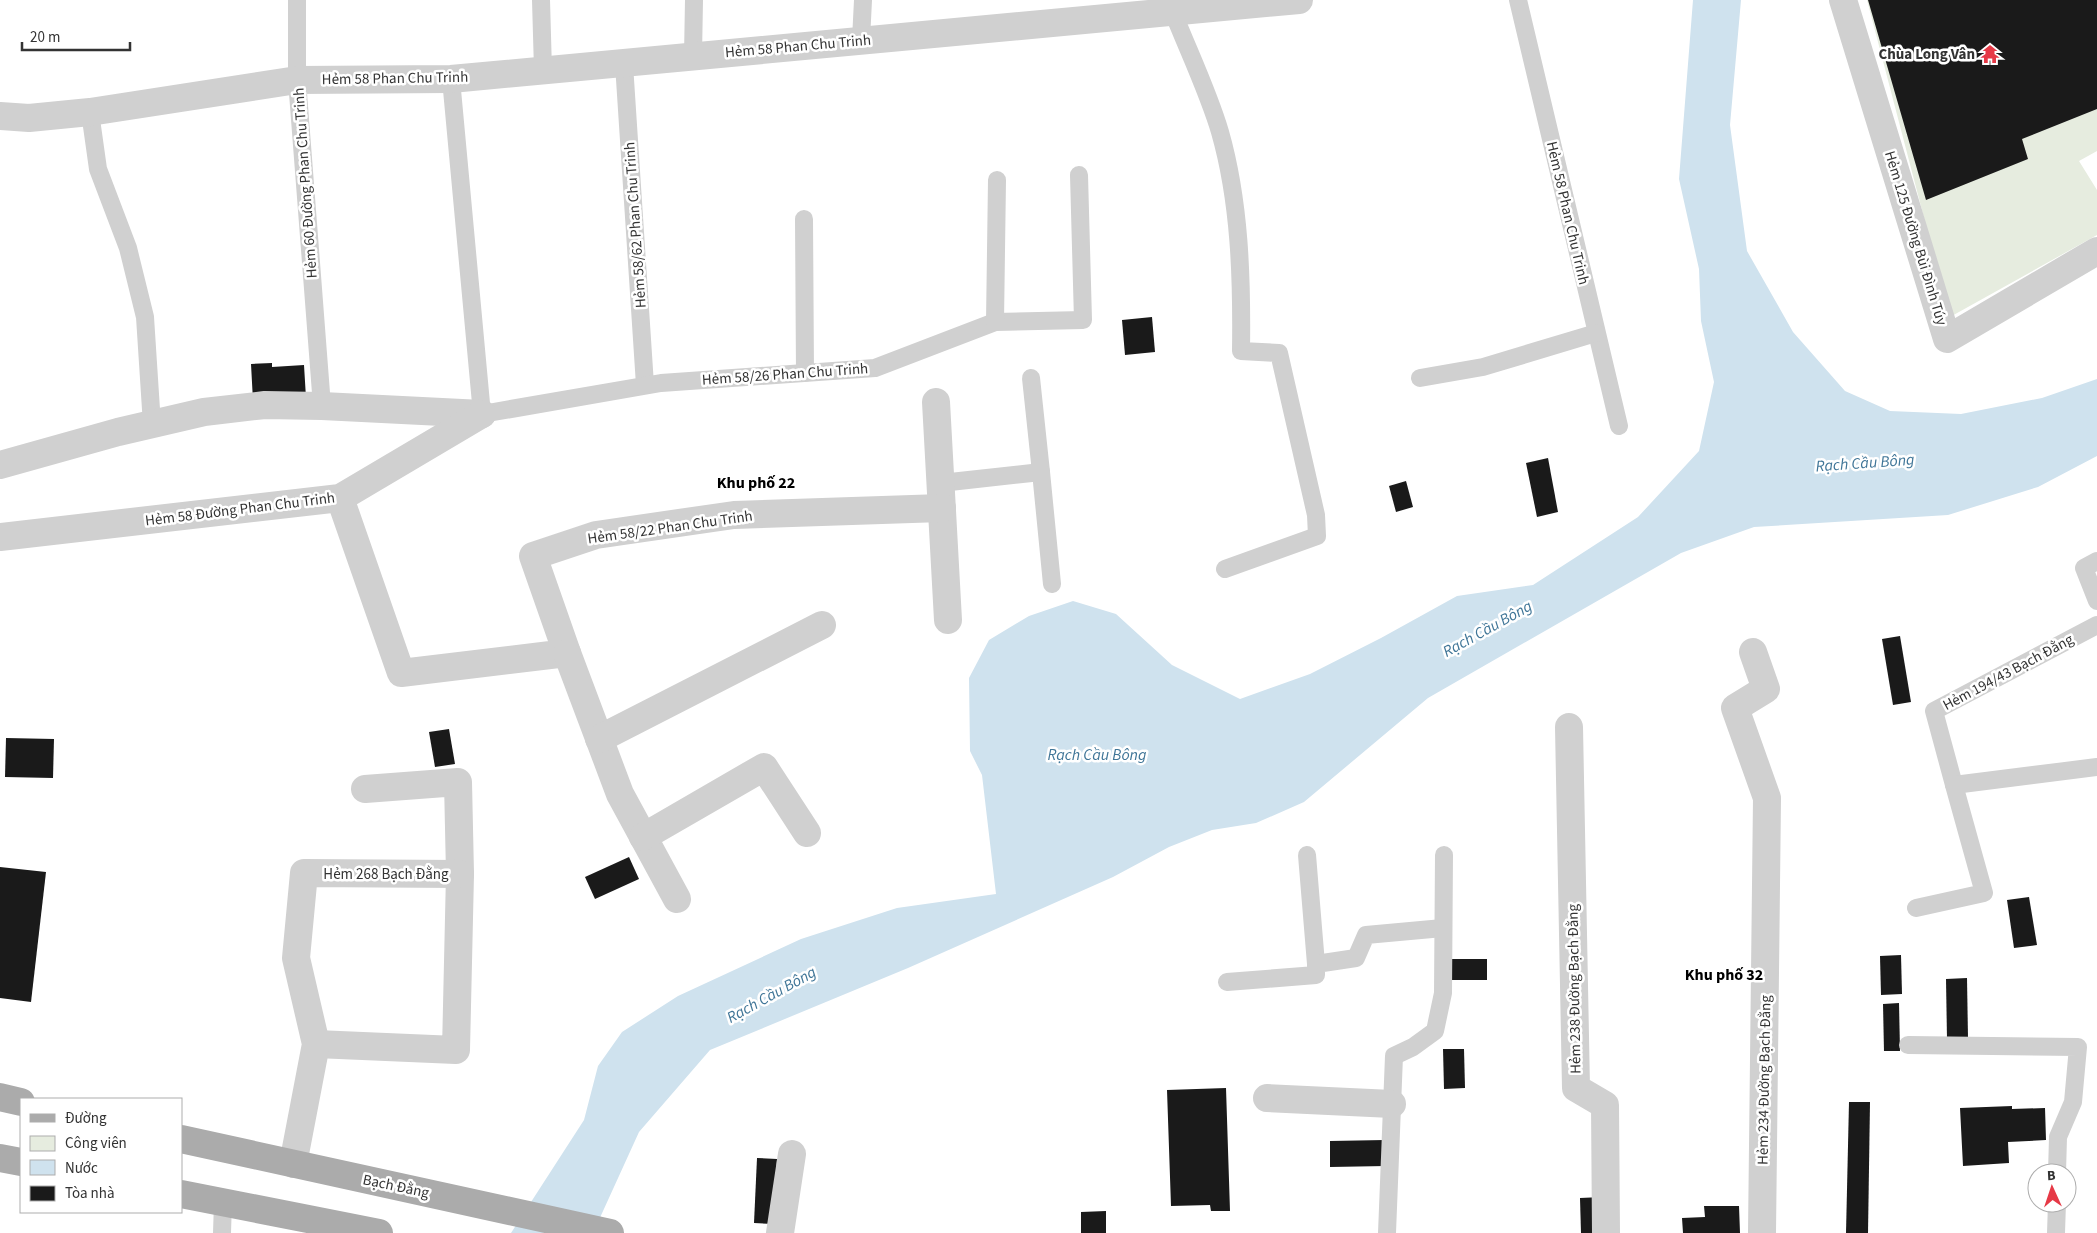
<svg xmlns="http://www.w3.org/2000/svg" width="2097" height="1233" font-family="'Source Sans 3',sans-serif">
<style>
.green{fill:#e6ecdf}
.water{fill:#cfe2ee}
.building{fill:#1a1a1a}
.lines{fill:none;stroke-linecap:round;stroke-linejoin:round}
.lane{stroke:#d0d0d0;stroke-width:18}
.street{stroke:#d0d0d0;stroke-width:28}
.primary{stroke:#ababab;stroke-width:28}
.labels{text-anchor:middle;stroke-width:5;stroke-linejoin:round;paint-order:stroke}
.street-label{font-size:15px;fill:#333;stroke:#fff}
.poi-label{font-size:15px;font-weight:bold;fill:#333;stroke:#fff;text-anchor:end}
.water-label{font-size:16px;font-style:italic;fill:#3f7597;stroke:#fff}
.neighbourhood-label{font-size:16px;font-weight:bold;fill:#000;stroke:#fff}
</style>
<rect width="100%" height="100%" fill="#fff"/>
<path class="green" d="M1867,0h48l182,106v45l-18,10 18,29v45l-147,82z"/>
<path class="water" d="M1693,0h48l-11,125 17,126 46,81 52,59 45,20 71,3 81,-16 55,-19v77l-59,31 -90,28 -194,12 -73,26 -253,145 -124,104 -48,21 -44,7 -43,17 -56,30 -205,91 -198,82 -71,82 -46,101h-82l73,-113 14,-54 24,-34 56,-36 123,-57 96,-31 99,-14 -14,-119 -12,-24 -1,-73 20,-38 40,-24 44,-15 43,13 56,51 68,34 70,-25 71,-36 76,-42 76,-11 105,-68 61,-66 15,-69 -13,-61 -2,-52 -20,-90z"/>
<g class="building">
<path d="M1868,0h229v109l-75,30 6,20 -102,41z"/>
<path d="M1152,317l3,35 -30,3 -3,-35z"/>
<path d="M272,363v4l32,-2 2,33 -53,3 -2,-37z"/>
<path d="M1548,458l10,54 -21,5 -11,-54z"/>
<path d="M1406,481l7,26 -17,5 -7,-26z"/>
<path d="M1900,636l11,66 -18,3 -11,-66z"/>
<path d="M449,729l6,35 -20,3 -6,-35z"/>
<path d="M6,738l48,1 -1,39 -48,-1z"/>
<path d="M629,857l10,22 -44,20 -10,-22z"/>
<path d="M0,867l46,5 -15,130 -31,-4z"/>
<path d="M2029,897l8,48 -23,3 -7,-48z"/>
<path d="M1901,955l1,39 -21,1 -1,-39z"/>
<rect x="1450" y="959" width="37" height="21"/>
<path d="M1967,978l1,60 -21,1 -1,-60z"/>
<path d="M1899,1003l1,48h-16l-1,-47z"/>
<path d="M1443,1049h21l1,39 -21,1z"/>
<path d="M1226,1088l4,123h-19l-1,-6 -39,1 -4,-116z"/>
<path d="M1849,1102h21l-2,131h-22z"/>
<path d="M2012,1106v3l33,-1 1,32 -38,2 1,21 -46,3 -3,-58z"/>
<path d="M1385,1140l1,26 -56,1v-26z"/>
<path d="M757,1158l20,1 -4,65 -19,-1z"/>
<path d="M1602,1197l1,36h-22l-1,-35z"/>
<path d="M1704,1206h35l1,27h-57l-1,-15 23,-1z"/>
<path d="M1106,1211v22h-25v-21z"/>
</g>
<g class="lines">
<g class="lane">
<path d="M297,0v80l25,326"/>
<path d="M541,0l2,70"/>
<path d="M1518,0l101,426"/>
<path d="M1173,12c15,38 36,82 47,120 20,70 22,147 21,219l38,2 37,162 1,21 -92,33"/>
<path d="M861,40l2,-40"/>
<path d="M693,56l1,-56"/>
<path d="M624,64l21,321"/>
<path d="M451,79l31,335 179,-31 214,-15 120,-46 88,-2 -4,-145"/>
<path d="M90,112l8,57 30,79 17,69 7,108"/>
<path d="M804,219l1,154"/>
<path d="M995,322l2,-142"/>
<path d="M1031,378l10,94"/>
<path d="M1420,378l63,-11 113,-34"/>
<path d="M941,483l100,-11 11,112"/>
<path d="M2097,561l-13,7 13,33"/>
<path d="M1954,785l-20,-74 163,-86"/>
<path d="M1307,855l9,109"/>
<path d="M1916,908l68,-15 -30,-108 143,-18"/>
<path d="M1227,982l89,-7v-11l40,-6 10,-23 77,-7"/>
<path d="M1908,1045l170,2 -5,55 -15,35 -1,36"/>
<path d="M222,1233l1,-31"/>
<path d="M1387,1233l7,-177 19,-9 22,-16 8,-38 1,-138"/>
<path d="M2056,1233l1,-30"/>
</g>
<g class="street">
<path d="M1843,0l104,339 150,-88"/>
<path d="M0,116l29,2 61,-6 207,-32 154,-1 848,-79"/>
<path d="M936,402l12,218"/>
<path d="M0,465l118,-33 86,-20 61,-7 57,1 160,8"/>
<path d="M340,498l61,175 166,-20 -34,-97 63,-21 138,-20 208,-7"/>
<path d="M0,537l340,-39 142,-84"/>
<path d="M1753,652l13,37 -31,19 32,90 -5,435"/>
<path d="M567,653l53,141 57,105"/>
<path d="M1569,727l7,361 29,17 1,128"/>
<path d="M599,739l223,-114"/>
<path d="M643,837l121,-70 43,66"/>
<path d="M316,1044l140,6 4,-176 -2,-92 -93,7"/>
<path d="M1267,1098l125,6"/>
<path d="M293,1164l23,-120 -20,-86 8,-85 156,1"/>
<path d="M780,1233l12,-79"/>
</g>
<g class="primary">
<path d="M0,1097l21,5"/>
<path d="M181,1139l429,94"/>
<path d="M0,1158l21,4"/>
<path d="M181,1194l198,39"/>
</g>
</g>
<defs>
<g id="temple-bare" transform="scale(1.5)"><path d="M0-6L5-2H3V0L6.5 2.5H4V6H1.5V3h-3V6H-4V2.5H-6.5L-3 0V-2H-5Z" fill="#e63946" stroke="#fff" stroke-width="2.5" paint-order="stroke"/></g>
</defs>
<g fill-rule="evenodd">
<use href="#temple-bare" x="1990" y="54"/>
</g>
<g class="labels">
<g class="street-label">
<text transform="translate(798 46) rotate(-5)" y="5">Hẻm 58 Phan Chu Trinh</text>
<text transform="translate(395 78) rotate(-1)" y="5">Hẻm 58 Phan Chu Trinh</text>
<text transform="translate(305 183) rotate(-94)" y="5">Hẻm 60 Đường Phan Chu Trinh</text>
<text transform="translate(1568 213) rotate(77)" y="5">Hẻm 58 Phan Chu Trinh</text>
<text transform="translate(635 225) rotate(-94)" y="5">Hẻm 58/62 Phan Chu Trinh</text>
<text transform="translate(1916 238) rotate(73)" y="5">Hẻm 125 Đường Bùi Đình Túy</text>
<text transform="translate(785 374) rotate(-4)" y="5">Hẻm 58/26 Phan Chu Trinh</text>
<text transform="translate(240 509) rotate(-7)" y="5">Hẻm 58 Đường Phan Chu Trinh</text>
<text transform="translate(670 527) rotate(-8)" y="5">Hẻm 58/22 Phan Chu Trinh</text>
<text transform="translate(2008 672) rotate(-28)" y="5">Hẻm 194/43 Bạch Đằng</text>
<text x="386" y="879">Hẻm 268 Bạch Đằng</text>
<text transform="translate(1574 989) rotate(-91)" y="5">Hẻm 238 Đường Bạch Đằng</text>
<text transform="translate(1764 1080) rotate(-89)" y="5">Hẻm 234 Đường Bạch Đằng</text>
<text transform="translate(396 1186) rotate(12)" y="5">Bạch Đằng</text>
</g>
<g class="poi-label">
<text x="1975" y="59">Chùa Long Vân</text>
</g>
<g class="water-label">
<text transform="translate(1865 462) rotate(-4)" y="6">Rạch Cầu Bông</text>
<text transform="translate(1487 628) rotate(-29)" y="6">Rạch Cầu Bông</text>
<text x="1097" y="760">Rạch Cầu Bông</text>
<text transform="translate(771 994) rotate(-29)" y="6">Rạch Cầu Bông</text>
</g>
<g class="neighbourhood-label">
<text x="756" y="488">Khu phố 22</text>
<text x="1724" y="980">Khu phố 32</text>
</g>
</g>
<rect x="20" y="1098" width="162" height="115" fill="#ffffff" stroke="#adadad"/>
<rect x="30" y="1114" width="25" height="8" fill="#ababab" stroke="#adadad"/>
<text x="65" y="1123" font-size="15" fill="#333333">Đường</text>
<rect x="30" y="1136" width="25" height="15" fill="#e6ecdf" stroke="#adadad"/>
<text x="65" y="1148" font-size="15" fill="#333333">Công viên</text>
<rect x="30" y="1160" width="25" height="15" fill="#cfe2ee" stroke="#adadad"/>
<text x="65" y="1173" font-size="15" fill="#333333">Nước</text>
<rect x="30" y="1186" width="25" height="15" fill="#1a1a1a" stroke="#adadad"/>
<text x="65" y="1198" font-size="15" fill="#333333">Tòa nhà</text>
<g transform="translate(2052 1188) rotate(357)"><circle r="24" fill="#ffffff" stroke="#adadad"/>
<path d="M0-4L9 19L0 12L-9 19Z" fill="#e63946"/>
<text y="-8" font-size="14" font-weight="bold" text-anchor="middle" fill="#333333">B</text>
</g>
<path d="M22 42v8h108v-8" fill="none" stroke="#333333" stroke-width="2.5"/>
<text x="30" y="42" font-size="15" fill="#333333" stroke="#ffffff" stroke-width="4" paint-order="stroke">20 m</text>
</svg>
